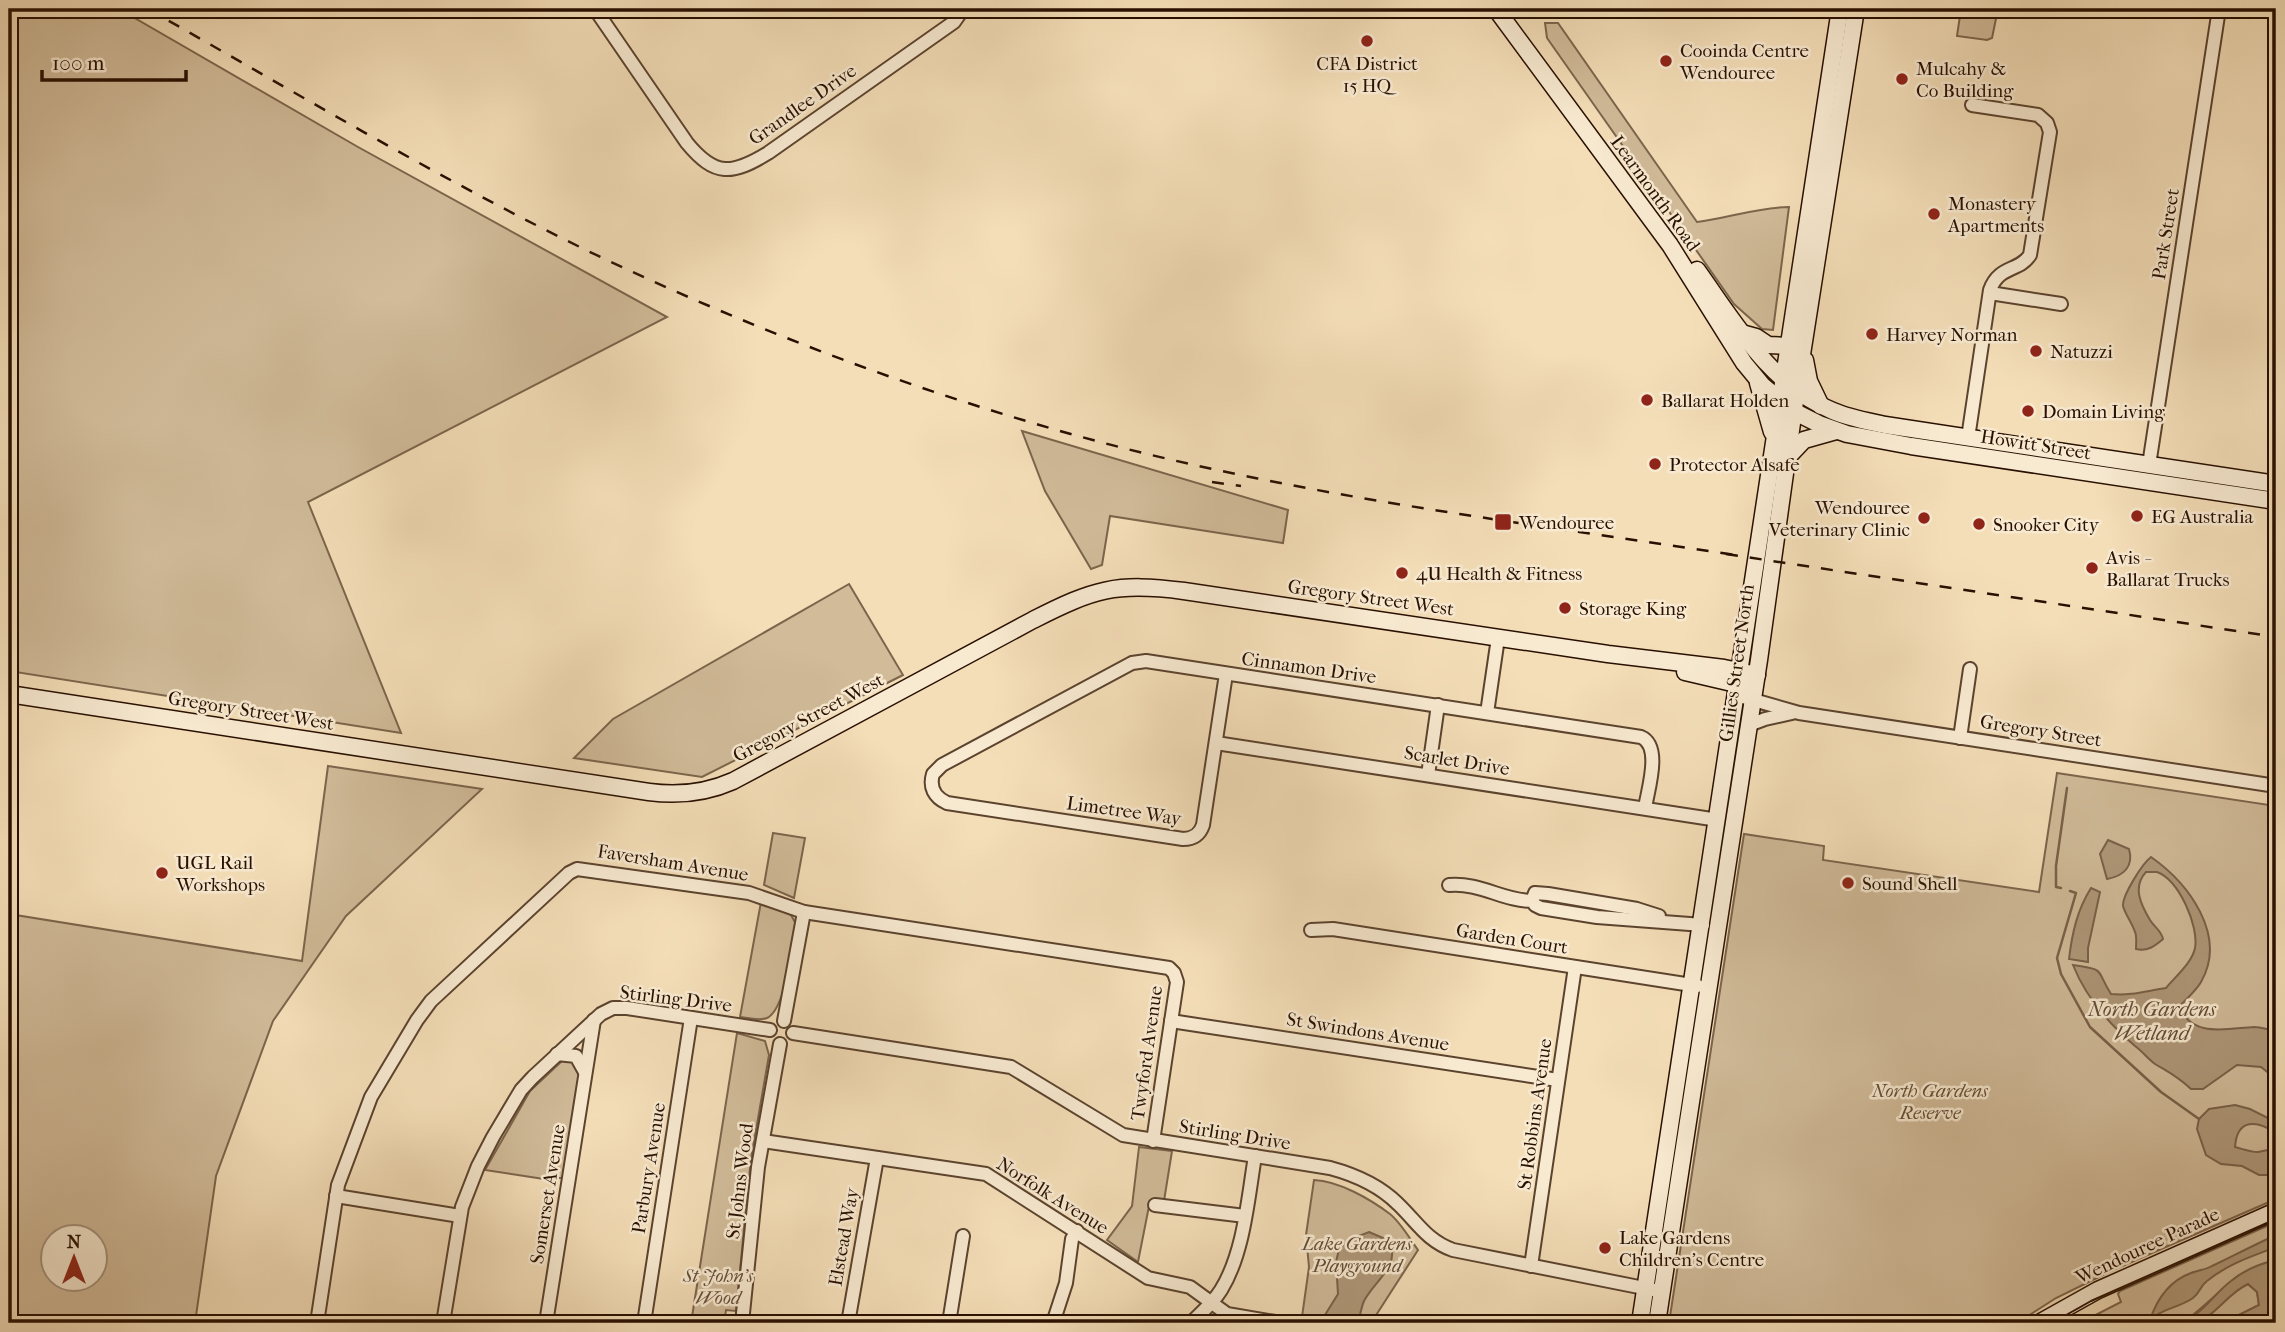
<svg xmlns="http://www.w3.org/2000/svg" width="2285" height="1332" font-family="'IM FELL French Canon',serif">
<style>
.green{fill:#d1bb99;stroke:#7c654c;stroke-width:2;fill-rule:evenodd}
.water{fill:#af9879;stroke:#796149;stroke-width:2}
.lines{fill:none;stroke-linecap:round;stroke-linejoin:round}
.stream{stroke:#796149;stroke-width:2.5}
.street-casing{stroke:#5b432e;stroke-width:16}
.secondary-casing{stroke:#280f00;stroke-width:19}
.street{stroke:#f8ead1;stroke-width:12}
.secondary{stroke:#f8ead1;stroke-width:16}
.tram{stroke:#280f00;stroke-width:2}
.rail{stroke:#280f00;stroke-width:2.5;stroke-dasharray:12 12;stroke-linecap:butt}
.poi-dot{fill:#8f2418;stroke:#f8ead1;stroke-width:2.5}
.labels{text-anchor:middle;stroke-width:5;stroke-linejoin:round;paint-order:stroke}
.poi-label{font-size:19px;fill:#280f00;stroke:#f8ead1;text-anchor:start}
.street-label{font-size:19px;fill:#280f00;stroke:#f8ead1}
.park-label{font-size:19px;font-style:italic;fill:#634b36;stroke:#f8ead1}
.water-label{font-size:21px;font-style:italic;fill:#654d36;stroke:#f8ead1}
</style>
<rect width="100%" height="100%" fill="#f4deb8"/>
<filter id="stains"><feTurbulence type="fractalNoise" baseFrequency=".00286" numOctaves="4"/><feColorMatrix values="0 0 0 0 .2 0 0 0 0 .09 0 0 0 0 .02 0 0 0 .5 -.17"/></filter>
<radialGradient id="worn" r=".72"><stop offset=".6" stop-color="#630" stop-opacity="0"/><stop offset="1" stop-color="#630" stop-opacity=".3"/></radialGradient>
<g class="green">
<path d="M9,9h110l239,138 309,170 -359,185 93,231 -392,-62z"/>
<path d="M1961,9h37l-6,29 -5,2 -30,-4z"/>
<path d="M1545,23h13l139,199c31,-4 61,-15 92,-15l-16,123 -11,-1 -28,-25 -187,-266z"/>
<path d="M1022,431l266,79 -5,33 -173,-27 -8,49 -11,4 -46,-78z"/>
<path d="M849,584l54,91 -201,102 -128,-19 39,-39z"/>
<path d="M328,766l154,23 -136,127 -73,105 -57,155 -21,147h-186v-409l293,47zM52,1238h42v42h-42z"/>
<path d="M2057,773l219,33v393l-163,71 -57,28 -39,25h-348l75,-489 80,12 -1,14 216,32z"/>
<path d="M773,833l32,5 -11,60 -30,-13z"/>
<path d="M761,902l30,13 5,9c-3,19 -10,85 -29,94 -8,3 -19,0 -27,-1z"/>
<path d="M737,1033l28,8 4,14 -18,104 -15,152 -10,-1 -2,13h-33z"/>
<path d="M570,1058l10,13 -17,107h-6v3l-72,-11 45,-79 33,-31z"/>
<path d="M1139,1147l33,4 -8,50h-14l-12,61 -31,-22 25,-34z"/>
<path d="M1314,1180c25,1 56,19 76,34 11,9 20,25 28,36l-47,73h-89l2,-8 18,2 7,-50 -3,-32z"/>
<path d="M2276,1222v38c-41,9 -62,41 -94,63h-102l41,-21 -3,-8 2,-3z"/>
<path d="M2248,1284l9,8 2,13 -36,18h-27c19,-12 32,-30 52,-39z"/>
</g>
<g class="water">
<path d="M2108,840l21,9c5,17 -5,27 -22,30l-7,-25z"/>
<path d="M2151,857c37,26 77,78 50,125 -5,9 -14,16 -21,24 10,33 50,22 74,21 7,0 15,3 22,4v48l-15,-12 -24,-2 -34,24h-12c-14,-13 -21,-16 -36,-25 -7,-5 -13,-13 -20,-18 -27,-23 -49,-48 -62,-81 34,5 22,4 38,29 20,2 35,-3 55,-6 9,-11 26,-25 29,-40 4,-22 -16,-68 -38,-76 -1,0 -11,0 -11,0 -14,15 -5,33 4,48 5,8 11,10 13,19 -8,7 -16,13 -27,10 0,-6 1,-13 -1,-17 -3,-9 -10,-18 -12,-26 -1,-10 19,-42 28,-49z"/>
<path d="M2091,888l9,4 -12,56v14l-19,-3c3,-25 8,-49 22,-71z"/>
<path d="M2235,1105l15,4 26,13v11c-19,-13 -39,-15 -41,14 8,2 15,5 23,5 8,-1 10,-4 18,0v23h-17l-17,-9 -21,-2 -15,-9 -9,-26 2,-10 10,-10z"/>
<path d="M1369,1232l21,9c10,26 -15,39 -26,60 -3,7 -4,15 -6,22h-38l18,-29 -2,-32 3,-13 9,-9z"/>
<path d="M2276,1235v11l-5,3c-24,9 -44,16 -64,32 -7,5 -7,12 -14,17 -14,10 -31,10 -43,22 7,-21 19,-39 41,-47 7,-3 14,-3 21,-7 21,-10 42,-21 64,-31z"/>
<path d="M2276,1260c0,13 -8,23 -6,37l6,4v22h-53l36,-18 -2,-13 -9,-8c-20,9 -33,32 -51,39 -7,2 -17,0 -24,0 24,0 40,-29 58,-42 13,-11 28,-17 45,-21z"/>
</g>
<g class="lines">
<g class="stream">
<path d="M2061,888l-5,-1v-21l11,-78"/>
<path d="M2070,891l6,2 -19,65 4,16 29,53 71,65 38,27"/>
</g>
<g class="street-casing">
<g id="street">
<path d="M595,9l92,134c28,34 45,32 81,10l186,-131 9,-13"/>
<path d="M1990,293l71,11"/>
<path d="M1968,438l22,-148c9,-25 29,-18 40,-35l20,-123 -3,-9 -9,-8 -66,-10"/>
<path d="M2149,465l70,-456"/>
<path d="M1226,674l-23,151c-3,9 -9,14 -20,14l-236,-36c-13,-6 -18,-16 -14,-29l9,-9 190,-102 14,-2 495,76c21,9 7,52 4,71"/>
<path d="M1736,695l63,18 477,73"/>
<path d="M1487,713l11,-75"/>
<path d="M1749,725l16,-6 27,-6"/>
<path d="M1960,738l10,-69"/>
<path d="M1216,743l502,77"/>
<path d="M1428,775l10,-70"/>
<path d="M1449,885c30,-3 55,16 83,16l3,4 6,3 56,9 106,8"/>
<path d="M1532,901l3,-8 13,1 89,15 22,7"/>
<path d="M1311,930l22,-1 365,57"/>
<path d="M784,1021l20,-109"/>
<path d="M1171,1021l387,59"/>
<path d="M793,1033l218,34 112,68 207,33c26,7 49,17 68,36 19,18 29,37 55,46l201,40"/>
<path d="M557,1054l19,2 9,16"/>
<path d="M763,1141l223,33 162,104 42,9 37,27 54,9"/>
<path d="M336,1196l124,20"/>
<path d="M1155,1205l90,11"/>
<path d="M1531,1266l44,-299"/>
<path d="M317,1323l21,-138 33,-88 46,-77 14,-19 138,-128 8,-4 172,24 55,19 365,56 5,5 3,9 -24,159"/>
<path d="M443,1323l19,-116 16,-41 15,-29 28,-47 12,-13 68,-63 12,-6h14l143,22"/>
<path d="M546,1323l48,-303"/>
<path d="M644,1323l47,-305"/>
<path d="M742,1323l16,-156 22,-123"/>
<path d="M848,1323l29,-165"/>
<path d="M949,1323l14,-87"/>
<path d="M1053,1323l13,-40 6,-44 5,-8"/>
<path d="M1191,1323c10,-10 22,-20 30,-33 23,-37 27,-92 34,-134"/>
</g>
</g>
<g class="secondary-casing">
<g id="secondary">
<path d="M1496,9l174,236 74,118 19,23 30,25 26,13 28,10 64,12 365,55"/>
<path d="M1697,270c38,53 73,115 136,141 16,7 34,10 52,14l391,59"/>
<path d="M1745,334l11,3 12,8 20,1"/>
<path d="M1805,360l4,21 12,25"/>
<path d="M1758,383l14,49"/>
<path d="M1786,459l18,-19 32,-9"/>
<path d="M1685,672l60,14"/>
<path d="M9,694l640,98c30,4 57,1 84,-11l300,-161c61,-31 83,-38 151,-29l424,63 116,14 33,7"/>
<path d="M1640,1323c68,-438 134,-876 200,-1314"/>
<path d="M1657,1323l102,-663 39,-280 58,-371"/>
<path d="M2039,1323l59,-33 178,-79"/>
</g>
</g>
<use href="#street" class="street"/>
<use href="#secondary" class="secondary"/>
<path class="tram" d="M2052,1323l39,-22 185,-82"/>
<g class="rail">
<path d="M148,9c145,82 290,169 440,242 144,69 292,127 445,172 229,69 467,96 702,132"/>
<path d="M1212,482l29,4"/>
<path d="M1726,554l550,83"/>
</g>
</g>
<g class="poi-dot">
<circle cx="1367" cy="41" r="7"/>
<circle cx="1666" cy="61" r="7"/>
<circle cx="1902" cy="79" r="7"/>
<circle cx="1934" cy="214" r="7"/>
<circle cx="1872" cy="334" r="7"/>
<circle cx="2036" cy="351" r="7"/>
<circle cx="1647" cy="400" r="7"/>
<circle cx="2028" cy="411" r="7"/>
<circle cx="1655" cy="464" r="7"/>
<circle cx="2137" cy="516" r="7"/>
<circle cx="1924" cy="518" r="7"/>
<rect x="1494" y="513" width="18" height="18" rx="3.5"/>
<circle cx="1979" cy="524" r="7"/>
<circle cx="2092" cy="568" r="7"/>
<circle cx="1402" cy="573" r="7"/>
<circle cx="1565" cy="608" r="7"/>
<circle cx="162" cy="873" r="7"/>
<circle cx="1848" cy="883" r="7"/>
<circle cx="1605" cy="1248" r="7"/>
</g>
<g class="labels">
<g class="poi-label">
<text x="1680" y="57">Cooinda Centre<tspan x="1680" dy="22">Wendouree</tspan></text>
<text x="1367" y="70" text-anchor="middle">CFA District<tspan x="1367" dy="22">15 HQ</tspan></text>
<text x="1916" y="75">Mulcahy &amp;<tspan x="1916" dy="22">Co Building</tspan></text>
<text x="1948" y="210">Monastery<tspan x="1948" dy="22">Apartments</tspan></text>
<text x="1886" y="341">Harvey Norman</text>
<text x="2050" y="358">Natuzzi</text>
<text x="1661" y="407">Ballarat Holden</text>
<text x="2042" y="418">Domain Living</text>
<text x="1669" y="471">Protector Alsafe</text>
<text x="1910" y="514" text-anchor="end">Wendouree<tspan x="1910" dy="22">Veterinary Clinic</tspan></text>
<text x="2151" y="523">EG Australia</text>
<text x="1519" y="529">Wendouree</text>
<text x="1993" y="531">Snooker City</text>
<text x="2106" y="564">Avis -<tspan x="2106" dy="22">Ballarat Trucks</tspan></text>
<text x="1416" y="580">4U Health &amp; Fitness</text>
<text x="1579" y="615">Storage King</text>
<text x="176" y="869">UGL Rail<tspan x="176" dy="22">Workshops</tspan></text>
<text x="1862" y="890">Sound Shell</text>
<text x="1619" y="1244">Lake Gardens<tspan x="1619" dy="22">Children's Centre</tspan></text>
</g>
<g class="street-label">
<text transform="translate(802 104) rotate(-35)" y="7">Grandlee Drive</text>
<text transform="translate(1656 193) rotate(54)" y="7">Learmonth Road</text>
<text transform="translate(2165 234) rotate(-81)" y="7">Park Street</text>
<text transform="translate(2036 444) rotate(9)" y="7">Howitt Street</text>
<text transform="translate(1371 597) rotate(8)" y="7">Gregory Street West</text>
<text transform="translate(1736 663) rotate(-82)" y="7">Gillies Street North</text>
<text transform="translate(1309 667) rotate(8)" y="7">Cinnamon Drive</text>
<text transform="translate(251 710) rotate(9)" y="7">Gregory Street West</text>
<text transform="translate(808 717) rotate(-28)" y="7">Gregory Street West</text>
<text transform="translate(2041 730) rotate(9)" y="7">Gregory Street</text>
<text transform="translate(1457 760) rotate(9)" y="7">Scarlet Drive</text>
<text transform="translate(1124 810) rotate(8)" y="7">Limetree Way</text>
<text transform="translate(673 862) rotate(9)" y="7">Faversham Avenue</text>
<text transform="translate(1512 938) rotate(9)" y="7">Garden Court</text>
<text transform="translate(676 998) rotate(7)" y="7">Stirling Drive</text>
<text transform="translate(1368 1031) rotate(9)" y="7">St Swindons Avenue</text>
<text transform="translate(1146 1053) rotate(-82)" y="7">Twyford Avenue</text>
<text transform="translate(1534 1114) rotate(-82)" y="7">St Robbins Avenue</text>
<text transform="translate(1235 1134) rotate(9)" y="7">Stirling Drive</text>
<text transform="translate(648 1168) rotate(-81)" y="7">Parbury Avenue</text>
<text transform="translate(739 1181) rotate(-83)" y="7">St Johns Wood</text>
<text transform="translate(547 1194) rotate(-81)" y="7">Somerset Avenue</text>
<text transform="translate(1053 1195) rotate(32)" y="7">Norfolk Avenue</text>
<text transform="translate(843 1237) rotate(-80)" y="7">Elstead Way</text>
<text transform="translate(2147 1245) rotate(-25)" y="7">Wendouree Parade</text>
</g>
<g class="park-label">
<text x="1930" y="1097">North Gardens<tspan x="1930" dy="22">Reserve</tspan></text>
<text x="1357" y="1250">Lake Gardens<tspan x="1357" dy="22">Playground</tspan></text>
<text x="718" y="1282">St John's<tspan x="718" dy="22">Wood</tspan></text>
</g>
<g class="water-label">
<text x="2152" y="1016">North Gardens<tspan x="2152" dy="24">Wetland</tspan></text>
</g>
</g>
<rect width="2285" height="1332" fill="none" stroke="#f4deb8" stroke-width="35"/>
<rect x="10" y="10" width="2264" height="1311" fill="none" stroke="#280f00" stroke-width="3.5"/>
<rect x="18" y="18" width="2250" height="1297" fill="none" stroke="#280f00" stroke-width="2"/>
<g transform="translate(74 1258)"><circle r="33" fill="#f8ead1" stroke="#a5927d" stroke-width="2"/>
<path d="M0-5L12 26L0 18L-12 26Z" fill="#8f2418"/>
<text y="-10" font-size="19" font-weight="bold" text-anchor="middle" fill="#280f00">N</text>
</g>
<path d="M42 70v10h144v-10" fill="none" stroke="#280f00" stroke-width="3.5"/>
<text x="52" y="70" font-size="21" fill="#280f00" stroke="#f8ead1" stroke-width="5" paint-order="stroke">100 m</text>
<rect width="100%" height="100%" filter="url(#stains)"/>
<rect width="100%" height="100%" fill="url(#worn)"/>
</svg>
